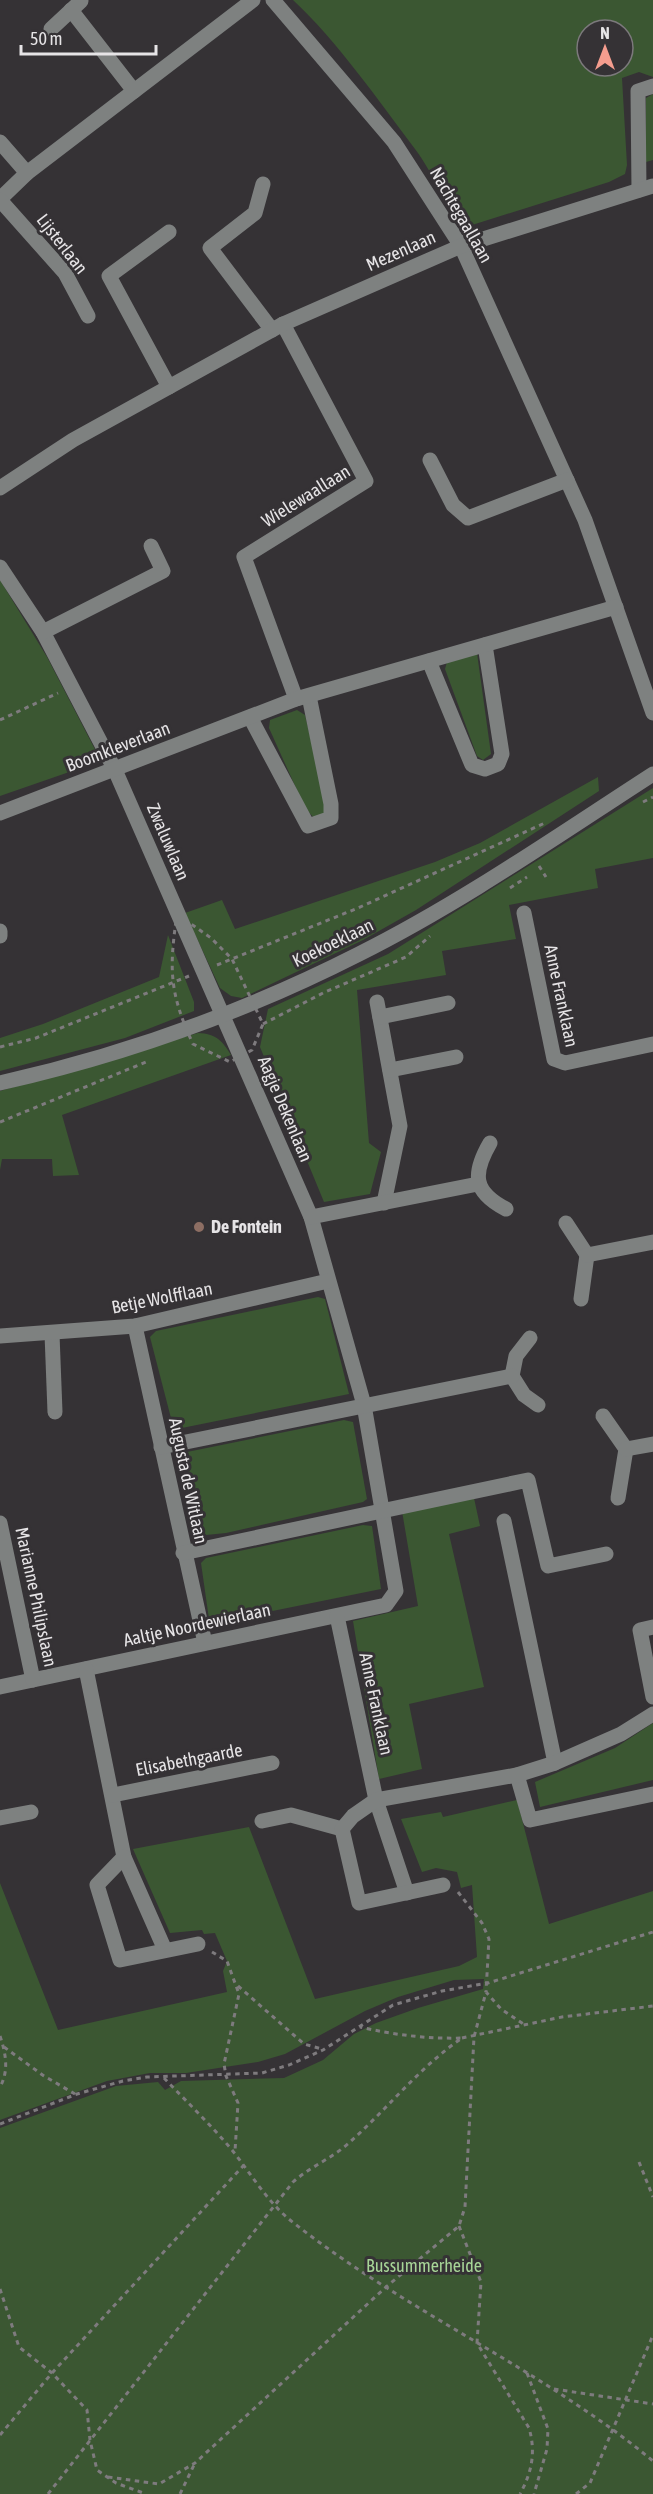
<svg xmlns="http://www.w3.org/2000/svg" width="653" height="2494" font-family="'Asap Condensed',sans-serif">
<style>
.green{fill:#3b5732;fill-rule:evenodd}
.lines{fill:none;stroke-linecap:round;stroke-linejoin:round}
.path{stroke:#7e7b7e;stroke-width:3;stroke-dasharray:4.5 4.5;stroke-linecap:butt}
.minor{stroke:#7e8180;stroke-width:15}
.education-dot{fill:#8d6e63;stroke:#353235;stroke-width:2}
.labels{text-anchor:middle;stroke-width:6;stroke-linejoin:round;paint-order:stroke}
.street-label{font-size:18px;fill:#e6e4e6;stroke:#353235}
.poi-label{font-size:18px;font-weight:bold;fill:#e6e4e6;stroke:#353235;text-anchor:start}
.park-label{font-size:18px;fill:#a7d597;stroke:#353235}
</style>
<rect width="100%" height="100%" fill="#353235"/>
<g class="green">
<path d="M293,0h360v77l-14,-5 -17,6 5,87 -2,9 -16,8 -137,43c-26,-16 -38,-51 -57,-76 -36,-48 -78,-108 -122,-149zM587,30h36v36h-36z"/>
<path d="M653,94v66l-7,2v-64z"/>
<path d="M0,580l47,77 54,104 -101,35z"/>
<path d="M477,653l14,101 -8,6 -6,-4 -32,-87 2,-7z"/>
<path d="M297,710l8,5 20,84 2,9 -4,10 -8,1 -10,-11 -36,-80 1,-8z"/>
<path d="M598,777l1,14 -183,119 -53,30 -121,58 -11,-2 -11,-8 -35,-75 37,-13 13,29 200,-67 45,-19z"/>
<path d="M653,788v70l-58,11 3,19 -89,17 7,34 -74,12 4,24 -89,15 12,153 12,9 -11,42 -46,8 -64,-155 8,-38 120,-55z"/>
<path d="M168,935l26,67v9l-69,27 -125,33v-33l43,-14 116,-47z"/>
<path d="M198,1033c18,1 24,7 33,22l-169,60 17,60 -26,1 -1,-17h-50l-2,11v-79z"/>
<path d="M318,1297l7,2 24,95 -172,35 -5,-7 -22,-85 6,-6z"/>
<path d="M344,1420l9,2 14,77 -4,3 -137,31 -30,3 -14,-83z"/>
<path d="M474,1498l6,28 -31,8 35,153 -75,17 13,65 -43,10 -26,-158 65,-15 -16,-95z"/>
<path d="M363,1525l9,1 9,63 -168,34 -4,-4 -8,-56 5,-5z"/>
<path d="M653,1723v57l-113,27 -5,-25 80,-34z"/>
<path d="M517,1800l32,124 104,-33v603h-653v-366l116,-42 42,-4 7,8 16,-9 103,-3 39,-18 31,-26 22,-11 42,-15 65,-19 1,-10 -30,1 -56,17 -33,14 -80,43 -27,8 -72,11h-36l-43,8 -107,39v-237l58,147 169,-38 -4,-21 4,-10 -12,-28 -11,1 -2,-4 -32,3 -37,-84 116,-22 66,172 144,-33 18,-9 -5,-72 -11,3 -4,-16 -21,-4 -14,4 -21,-53 40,-7 2,5z"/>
</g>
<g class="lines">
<g class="path">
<path d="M0,720l58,-27"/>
<path d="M643,802l10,-5"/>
<path d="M539,866l7,11"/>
<path d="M510,888l17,-11"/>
<path d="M177,914l34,24 21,21 31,65 -11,26 -22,12 -37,-18c-24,-52 -24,-75 -16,-130z"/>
<path d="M217,965l141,-57 189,-86"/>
<path d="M263,1024l60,-31 83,-36 24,-21"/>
<path d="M0,1047l36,-9 153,-62"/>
<path d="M0,1122l146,-60"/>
<path d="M458,1892l24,31 7,16 -3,53"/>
<path d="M212,1952l15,9 12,33 -15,70 2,12 12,27 -3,48"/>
<path d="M238,1986l66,58 18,5"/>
<path d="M0,2036c6,18 9,35 0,51"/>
<path d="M462,2038l100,-21 91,-11"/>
<path d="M4,2047l40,29 31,18"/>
<path d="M164,2078c23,24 47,47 68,72 19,24 35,51 58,70 114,91 251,148 363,241"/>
<path d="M0,2124l77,-30 46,-13 24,-4 115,-4 27,-8 34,-15 70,-45 49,-14 46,-8 165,-51"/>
<path d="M639,2162l14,35"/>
<path d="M459,2226l22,56 -4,61 52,85c7,24 3,44 -9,66"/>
<path d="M0,2289l19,58 33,26 35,37 3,30 7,30 19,13 30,11"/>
<path d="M527,2373l21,56 -1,20 -13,45"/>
<path d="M554,2389l99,15"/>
<path d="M0,2435l52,-62 192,-208"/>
<path d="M108,2477l51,7 36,-21 191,-176 73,-61 6,-19 9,-170 12,-45 15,17 24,16"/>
<path d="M48,2494l245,-312c18,-16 40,-24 57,-40 38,-34 70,-75 112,-104 -35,1 -67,-3 -102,-11"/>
<path d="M180,2494l14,-29"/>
<path d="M576,2494l14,-11 63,-148"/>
</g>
<g class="minor">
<path d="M273,0l121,142 67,104 124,274 68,193"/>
<path d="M71,10l63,81"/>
<path d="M51,29l30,-28"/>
<path d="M0,142l27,31"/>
<path d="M263,184l-8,29 -45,35 62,82"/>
<path d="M639,190l-1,-99 15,-5"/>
<path d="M0,199l27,-26 226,-173"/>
<path d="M0,200l65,73 23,43"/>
<path d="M169,232l-60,44 60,111"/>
<path d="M283,324l83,157 -122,76 52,142"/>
<path d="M430,460l23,45 15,13 99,-38"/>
<path d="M0,488l73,-48 210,-116 178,-78 192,-60"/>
<path d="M0,567l43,65 72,138 196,447 53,188 32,186 -10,14 -386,82"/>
<path d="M43,632l120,-61 -12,-25"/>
<path d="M429,661l43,104 13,4 13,-5 4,-10 -17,-109"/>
<path d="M250,717l58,109 23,-8v-14l-22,-108"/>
<path d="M0,813l296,-114 320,-92"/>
<path d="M524,913l30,146 11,4 88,-19"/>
<path d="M0,931v5"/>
<path d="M377,1002l23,124 -16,77"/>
<path d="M380,1017l68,-14"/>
<path d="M390,1070l66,-13"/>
<path d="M0,1083c124,-28 245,-71 359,-129 102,-51 198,-118 294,-180"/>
<path d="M490,1143c-18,31 -17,49 16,66"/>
<path d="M311,1217l167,-33"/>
<path d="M566,1223l21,32 -6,44"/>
<path d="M587,1255l66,-13"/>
<path d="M135,1326l70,317"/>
<path d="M52,1334l3,78"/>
<path d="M0,1336l135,-10 193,-45"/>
<path d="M530,1338l-14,18 -4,20 12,19 14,10"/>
<path d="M603,1416l23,33 -8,49"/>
<path d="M161,1447l351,-71"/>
<path d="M626,1449l27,-5"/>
<path d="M504,1521l51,242"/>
<path d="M0,1523l33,157"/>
<path d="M183,1553l345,-73 20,86 58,-12"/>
<path d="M337,1616l39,184 31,93"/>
<path d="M653,1627l-13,3 13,67"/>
<path d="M86,1669l38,188 41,93"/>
<path d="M517,1775l13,45 123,-26"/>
<path d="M113,1795l159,-32"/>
<path d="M0,1818l31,-6"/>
<path d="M262,1821l29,-6 51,14"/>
<path d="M124,1857l-27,28 23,75 78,-16"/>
<path d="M443,1885l-84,18 -17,-74 11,-13 23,-16 141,-25 38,-12 66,-29 32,-20"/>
</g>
</g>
<circle class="education-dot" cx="199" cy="1227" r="6"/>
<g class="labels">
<g class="street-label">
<text transform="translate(461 215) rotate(60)" y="6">Nachtegaallaan</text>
<text transform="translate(62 244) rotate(52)" y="6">Lijsterlaan</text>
<text transform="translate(401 251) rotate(-24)" y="6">Mezenlaan</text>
<text transform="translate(306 496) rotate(-32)" y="6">Wielewaallaan</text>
<text transform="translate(118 747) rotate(-21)" y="6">Boomkleverlaan</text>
<text transform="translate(168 842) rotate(67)" y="6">Zwaluwlaan</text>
<text transform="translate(333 943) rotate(-26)" y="6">Koekoeklaan</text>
<text transform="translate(561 996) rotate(78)" y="6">Anne Franklaan</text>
<text transform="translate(285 1109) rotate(67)" y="6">Aagje Dekenlaan</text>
<text transform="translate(162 1298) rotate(-11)" y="6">Betje Wolfflaan</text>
<text transform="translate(188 1481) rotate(78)" y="6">Augusta de Witlaan</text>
<text transform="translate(36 1597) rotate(78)" y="6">Marianne Philipslaan</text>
<text transform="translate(197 1625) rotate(-12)" y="6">Aaltje Noordewierlaan</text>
<text transform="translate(376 1704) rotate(78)" y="6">Anne Franklaan</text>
<text transform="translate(189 1760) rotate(-11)" y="6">Elisabethgaarde</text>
</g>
<g class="poi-label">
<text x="211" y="1233">De Fontein</text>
</g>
<g class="park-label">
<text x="424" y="2272">Bussummerheide</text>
</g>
</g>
<g transform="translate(605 48)"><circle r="28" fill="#353235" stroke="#7c797c" stroke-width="1.5"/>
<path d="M0-4.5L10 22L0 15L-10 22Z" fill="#f59d8e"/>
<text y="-9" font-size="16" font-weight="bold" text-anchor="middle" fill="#e6e4e6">N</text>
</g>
<path d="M21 45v9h135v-9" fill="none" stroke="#e6e4e6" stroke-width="3"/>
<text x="30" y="45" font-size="18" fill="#e6e4e6" stroke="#353235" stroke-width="4.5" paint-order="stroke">50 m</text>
</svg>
